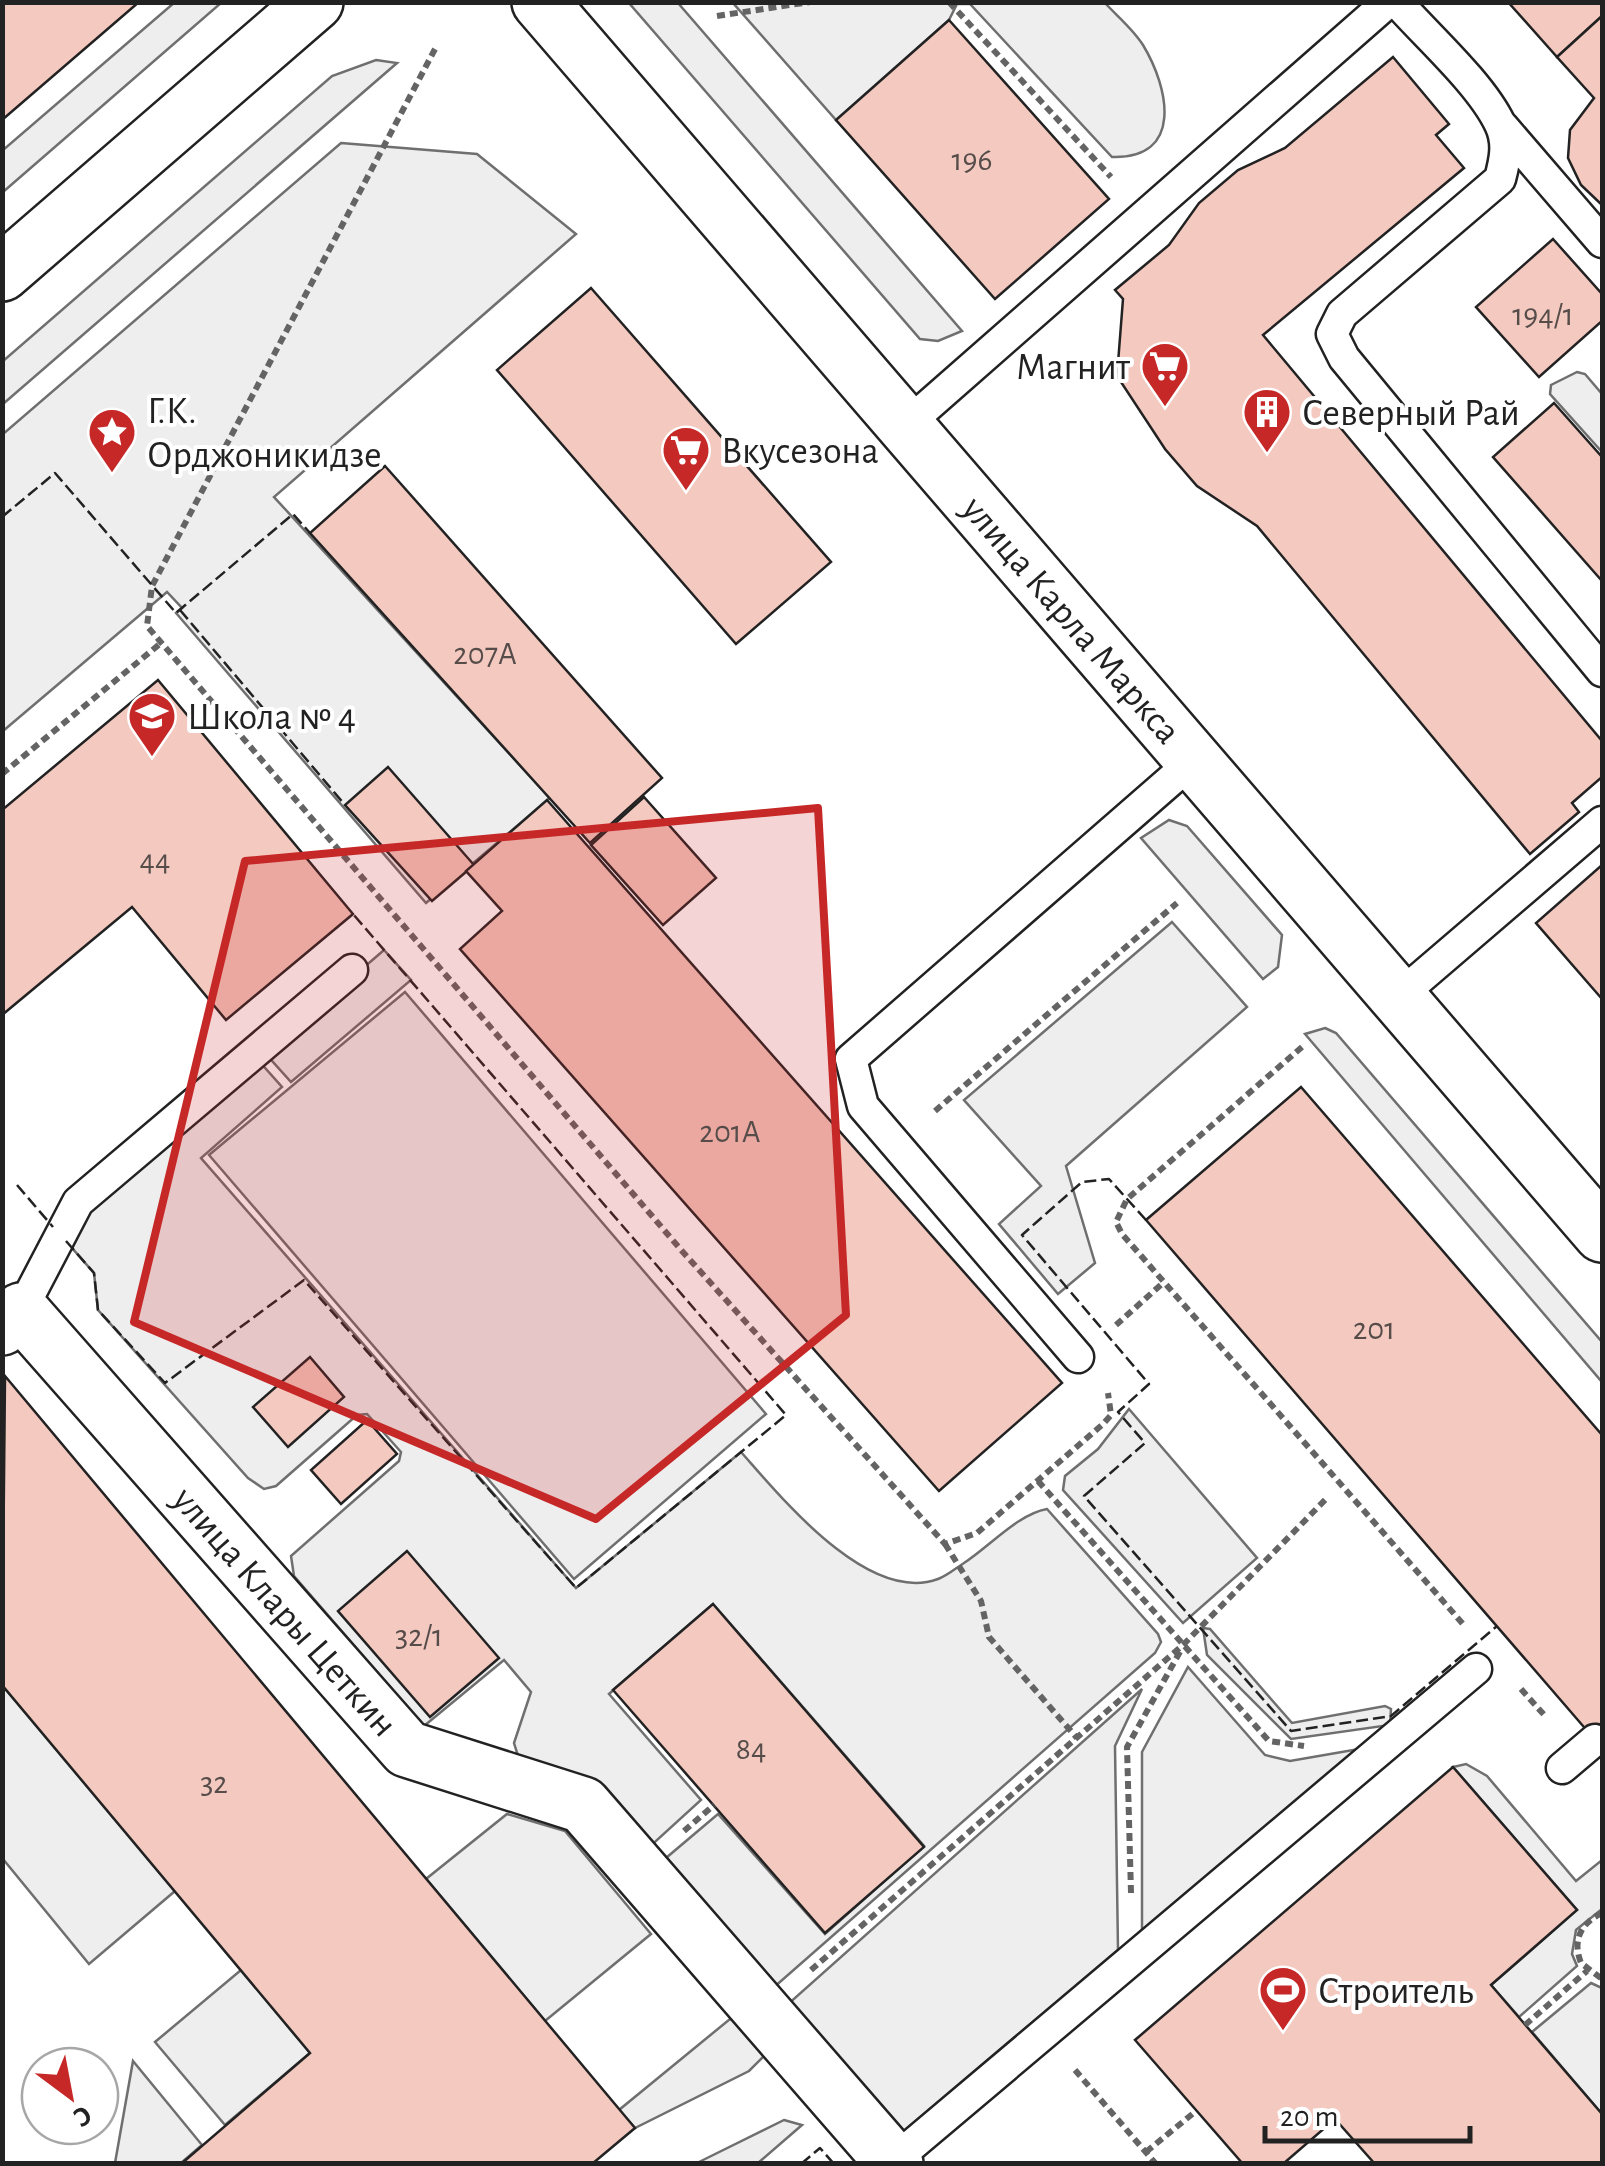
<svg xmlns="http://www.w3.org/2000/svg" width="1605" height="2166" font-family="'Alegreya Sans',sans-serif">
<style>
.green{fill:#eee;stroke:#6f6f6f;stroke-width:2.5}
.building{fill:#f3c9c0;stroke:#222;stroke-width:2.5}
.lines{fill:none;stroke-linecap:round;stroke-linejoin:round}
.service-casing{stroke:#222;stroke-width:35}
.minor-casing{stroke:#222;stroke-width:60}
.tertiary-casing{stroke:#222;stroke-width:60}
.secondary-casing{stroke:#222;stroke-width:60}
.path{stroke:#646464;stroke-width:6;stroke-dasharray:8 5;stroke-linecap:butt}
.service{stroke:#fff;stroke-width:30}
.minor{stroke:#fff;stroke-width:55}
.tertiary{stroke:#fff;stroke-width:55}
.secondary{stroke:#fff;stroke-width:55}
.fence{stroke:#222;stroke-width:2.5;stroke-dasharray:12 5;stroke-linecap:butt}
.marked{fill:#c62828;fill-opacity:0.2;stroke:#c62828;stroke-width:8;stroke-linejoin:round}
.labels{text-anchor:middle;stroke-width:8;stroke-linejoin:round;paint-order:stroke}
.number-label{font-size:32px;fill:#564c4a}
.poi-label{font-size:38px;fill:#222;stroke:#fff;text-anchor:start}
.street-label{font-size:38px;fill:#222;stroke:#fff}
</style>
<rect width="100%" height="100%" fill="#fff"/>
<g class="green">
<path d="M175,2l46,1 -218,189v-42z"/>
<path d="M629,3h49l284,328 -24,10 -18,-2z"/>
<path d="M733,3h372c12,13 28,26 38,42 26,43 41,114 -31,112l-142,-153h-13l-8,16 -113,100z"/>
<path d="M376,60l21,3 -394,341v-43l329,-285z"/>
<path d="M341,143l136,11 99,80 -302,263 276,301 -124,105 -250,-290 6,-5 -15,-16 -164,139v-297z"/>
<path d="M1577,372l8,2 17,20v58l-52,-58 1,-9z"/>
<path d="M1169,820l18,6 95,109 -4,32 -15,12 -122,-141z"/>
<path d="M1172,922l75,85 -181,159 29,97 -37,31 -59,-70 42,-38 -77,-86z"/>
<path d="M384,950l27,30 -120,102 -26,-29z"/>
<path d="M405,992l361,422 -192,165 -365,-424z"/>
<path d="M1325,1028l11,5 266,309v40l-297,-348z"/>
<path d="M258,1060l24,27 -81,71 375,430 165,-136c40,45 127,153 197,127 9,-3 18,-11 26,-16 25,-16 54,-49 83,-54l111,125 3,8 -6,11 -391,343 -111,-127 65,-55 107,120 99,-88 -211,-242 -104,90 92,106 -57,52 -125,-93 -5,-16 17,-51 -27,-32 -80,66 -130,-150 -3,-20 108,-95 2,-9 -34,-38 -10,1 -81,71 -12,3 -16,-11 -150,-168 -4,-37 -29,-33 20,-34z"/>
<path d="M1129,1409l128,149 -74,65 -120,-133 2,-14 33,-27z"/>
<path d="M1203,1628l7,1 82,94 93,-17 6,3 -1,16 -99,14 -84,-84z"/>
<path d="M1188,1667l77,88 25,6 69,-12 -217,185v-182z"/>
<path d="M2,1685l173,206 -86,73 -86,-105z"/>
<path d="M1142,1689l-27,57 3,204 -220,186 -111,-131z"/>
<path d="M1466,1764l21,12 89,105 26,-21v49l-26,21 -4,24 5,12 -58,51 -28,-32 86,-75 -124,-143z"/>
<path d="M507,1814l58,17 86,103 -106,87 -119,-142z"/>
<path d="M241,1970l69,83 -85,72 -70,-83z"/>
<path d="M1591,1983l11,5v126l-70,-82z"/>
<path d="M730,2019l7,1 29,34 -17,17 -114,57 -16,-18z"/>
<path d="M133,2061l69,84 -21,18h-66z"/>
<path d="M784,2120l18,5 -44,38h-61z"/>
</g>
<g class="building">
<path d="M2,2h137l-137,118z"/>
<path d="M1508,2h94v14l-45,41z"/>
<path d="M1602,16v189l-21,-20 -13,-27 2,-28 24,-32 -37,-41z"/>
<path d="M949,20l160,179 -114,100 -159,-179z"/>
<path d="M1393,57l56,67 -13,11 28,33 -201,167 339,406v36l-30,26 7,9 -49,42 -273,-328 -60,-40 -32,-37 -48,-73 6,-77 -8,-9 54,-45 30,-42 39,-33 47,-22z"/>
<path d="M1553,239l49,55v27l-63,56 -63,-70z"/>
<path d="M591,288l240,274 -95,82 -239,-274z"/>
<path d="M1554,403l48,54v124l-109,-124z"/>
<path d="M385,466l277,312 -72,65 -280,-310z"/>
<path d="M158,680l195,234 -127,106 -94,-113 -130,108v-205z"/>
<path d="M388,767l86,98 -42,36 -87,-96z"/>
<path d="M644,797l72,81 -53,47 -72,-80z"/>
<path d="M547,800l515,583 -123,108 -479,-542 42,-38 -36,-40z"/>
<path d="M1602,865v134l-66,-76z"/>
<path d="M1301,1087l301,348v313l-456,-528z"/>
<path d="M310,1357l34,40 -56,50 -35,-40z"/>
<path d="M5,1376l630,752 -43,36h-411l129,-111 -308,-368z"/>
<path d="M367,1420l30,34 -56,50 -30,-34z"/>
<path d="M407,1551l92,107 -69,59 -92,-106z"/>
<path d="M713,1604l211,243 -99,86 -212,-243z"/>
<path d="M1453,1767l124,143 -86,75 111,129v50h-227l-40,-45 -52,45h-40l-108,-124z"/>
</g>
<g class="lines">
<g class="service-casing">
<g id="service">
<path d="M1397,2c31,35 84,82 103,122 9,19 5,36 0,55l-158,135 -10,20 12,24 258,313"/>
<path d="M1503,127l99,115"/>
<path d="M905,426l483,-424"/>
<path d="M1398,997l204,-175"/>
<path d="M21,1311l57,-109 274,-232"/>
<path d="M1078,1357l-215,-251 -12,-47 343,-299"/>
<path d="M1562,1768l33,-28"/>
<path d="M893,2161l583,-492"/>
</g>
</g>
<g class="minor-casing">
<g id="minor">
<path id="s1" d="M2,1327l19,-16 386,438 176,56 312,359"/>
</g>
</g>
<g class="tertiary-casing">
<g id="tertiary">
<path id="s2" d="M540,2l1062,1232"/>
</g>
</g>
<g class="secondary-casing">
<path id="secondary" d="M2,273l313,-271"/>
</g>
<g class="path">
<path d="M949,2l162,175"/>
<path d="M717,16l93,-14"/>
<path d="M435,49l-283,537 -5,40 535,625 263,293 32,-11 126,-109 8,-9 -3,-22"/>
<path d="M2,774l159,-131"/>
<path d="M1302,1047l-175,152 -11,23 6,12 341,390"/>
<path d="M935,1111l242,-208"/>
<path d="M1116,1325l48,-43"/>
<path d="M1038,1481l231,260 35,5"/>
<path d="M945,1544l36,57 8,36 88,101"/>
<path d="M1521,1689l25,28"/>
<path d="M684,1831l30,-26"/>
<path d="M1131,1893l-4,-146 54,-97"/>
<path d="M1602,1913c-21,10 -30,27 -21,50l21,16"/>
<path d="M811,1970l373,-326 142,-145"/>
<path d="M1525,2025l62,-54"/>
<path d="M1075,2070l81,94"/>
<path d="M1146,2152l50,-41"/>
</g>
<use href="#service" class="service"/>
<use href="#minor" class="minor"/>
<use href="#tertiary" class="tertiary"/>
<use href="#secondary" class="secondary"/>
<g class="fence">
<path d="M2,517l53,-44 121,140 117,-99 17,19"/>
<path d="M180,610l165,195"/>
<path d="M17,1185l36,42"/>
<path d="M1146,1220l-37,-41 -27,3 -60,53 127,149 -31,28 27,31 -61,53 207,235 100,-15 106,-90"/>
<path d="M66,1241l28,32 4,37 67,73 139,-103 272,308 210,-173 -433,-501"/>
<path d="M801,2164l19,-16 14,16"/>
</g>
</g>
<path class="marked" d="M818,808l28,507 -250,204 -462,-197 111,-461z"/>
<defs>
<g id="supermarket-pin" transform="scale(2.5)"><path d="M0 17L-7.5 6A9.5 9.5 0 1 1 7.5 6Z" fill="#c62828" stroke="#fff"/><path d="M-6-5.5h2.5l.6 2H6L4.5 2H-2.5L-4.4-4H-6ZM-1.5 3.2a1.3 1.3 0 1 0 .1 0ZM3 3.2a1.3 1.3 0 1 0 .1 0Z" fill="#fff"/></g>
<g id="building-pin" transform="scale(2.5)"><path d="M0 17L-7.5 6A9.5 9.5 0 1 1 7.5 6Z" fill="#c62828" stroke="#fff"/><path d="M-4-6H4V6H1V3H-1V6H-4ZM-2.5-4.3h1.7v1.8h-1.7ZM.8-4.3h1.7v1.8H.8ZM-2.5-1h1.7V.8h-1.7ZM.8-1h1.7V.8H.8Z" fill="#fff"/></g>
<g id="sight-pin" transform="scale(2.5)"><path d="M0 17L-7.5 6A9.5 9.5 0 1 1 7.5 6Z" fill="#c62828" stroke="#fff"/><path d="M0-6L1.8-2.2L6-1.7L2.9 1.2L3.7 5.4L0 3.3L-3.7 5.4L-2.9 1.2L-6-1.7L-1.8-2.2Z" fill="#fff"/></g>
<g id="school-pin" transform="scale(2.5)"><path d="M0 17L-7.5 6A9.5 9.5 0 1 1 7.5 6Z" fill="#c62828" stroke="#fff"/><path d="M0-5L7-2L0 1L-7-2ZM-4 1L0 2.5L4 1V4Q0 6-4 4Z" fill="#fff"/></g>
<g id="stadium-pin" transform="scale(2.5)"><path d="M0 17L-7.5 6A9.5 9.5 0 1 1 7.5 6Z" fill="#c62828" stroke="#fff"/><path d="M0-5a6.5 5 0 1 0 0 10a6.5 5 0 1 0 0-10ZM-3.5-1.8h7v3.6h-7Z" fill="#fff"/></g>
</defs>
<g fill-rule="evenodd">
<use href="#supermarket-pin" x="1165" y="366"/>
<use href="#building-pin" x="1267" y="412"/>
<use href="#sight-pin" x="112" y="432"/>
<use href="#supermarket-pin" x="686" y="450"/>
<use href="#school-pin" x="152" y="716"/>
<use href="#stadium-pin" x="1283" y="1990"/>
</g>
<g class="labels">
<g class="number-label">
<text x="972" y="170">196</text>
<text x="1543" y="325">194/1</text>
<text x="485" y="664">207А</text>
<text x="155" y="870">44</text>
<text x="730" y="1142">201А</text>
<text x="1374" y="1339">201</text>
<text x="419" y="1646">32/1</text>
<text x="751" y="1759">84</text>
<text x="214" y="1793">32</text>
</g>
<g class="poi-label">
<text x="1130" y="379" text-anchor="end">Магнит</text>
<text x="147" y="423">Г.К.<tspan x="147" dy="44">Орджоникидзе</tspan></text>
<text x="1302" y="425">Северный Рай</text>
<text x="721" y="463">Вкусезона</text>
<text x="187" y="729">Школа № 4</text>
<text x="1318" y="2003">Строитель</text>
</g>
<g class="street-label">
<text dy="13" stroke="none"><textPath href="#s2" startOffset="815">улица Карла Маркса</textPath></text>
<text dy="13" stroke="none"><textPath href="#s1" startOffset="425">улица Клары Цеткин</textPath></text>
</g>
</g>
<rect width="1605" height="2166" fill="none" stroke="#222222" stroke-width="10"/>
<g transform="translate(70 2096) rotate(148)"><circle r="48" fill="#ffffff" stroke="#a7a7a7" stroke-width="2.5"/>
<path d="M0-8L18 38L0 25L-18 38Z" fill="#c62828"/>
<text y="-15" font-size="28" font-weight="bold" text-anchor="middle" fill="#222222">С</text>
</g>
<path d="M1265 2126v15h205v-15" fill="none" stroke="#222222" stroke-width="5"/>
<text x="1280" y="2126" font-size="30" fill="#222222" stroke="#ffffff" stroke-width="8" paint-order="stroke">20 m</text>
</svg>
